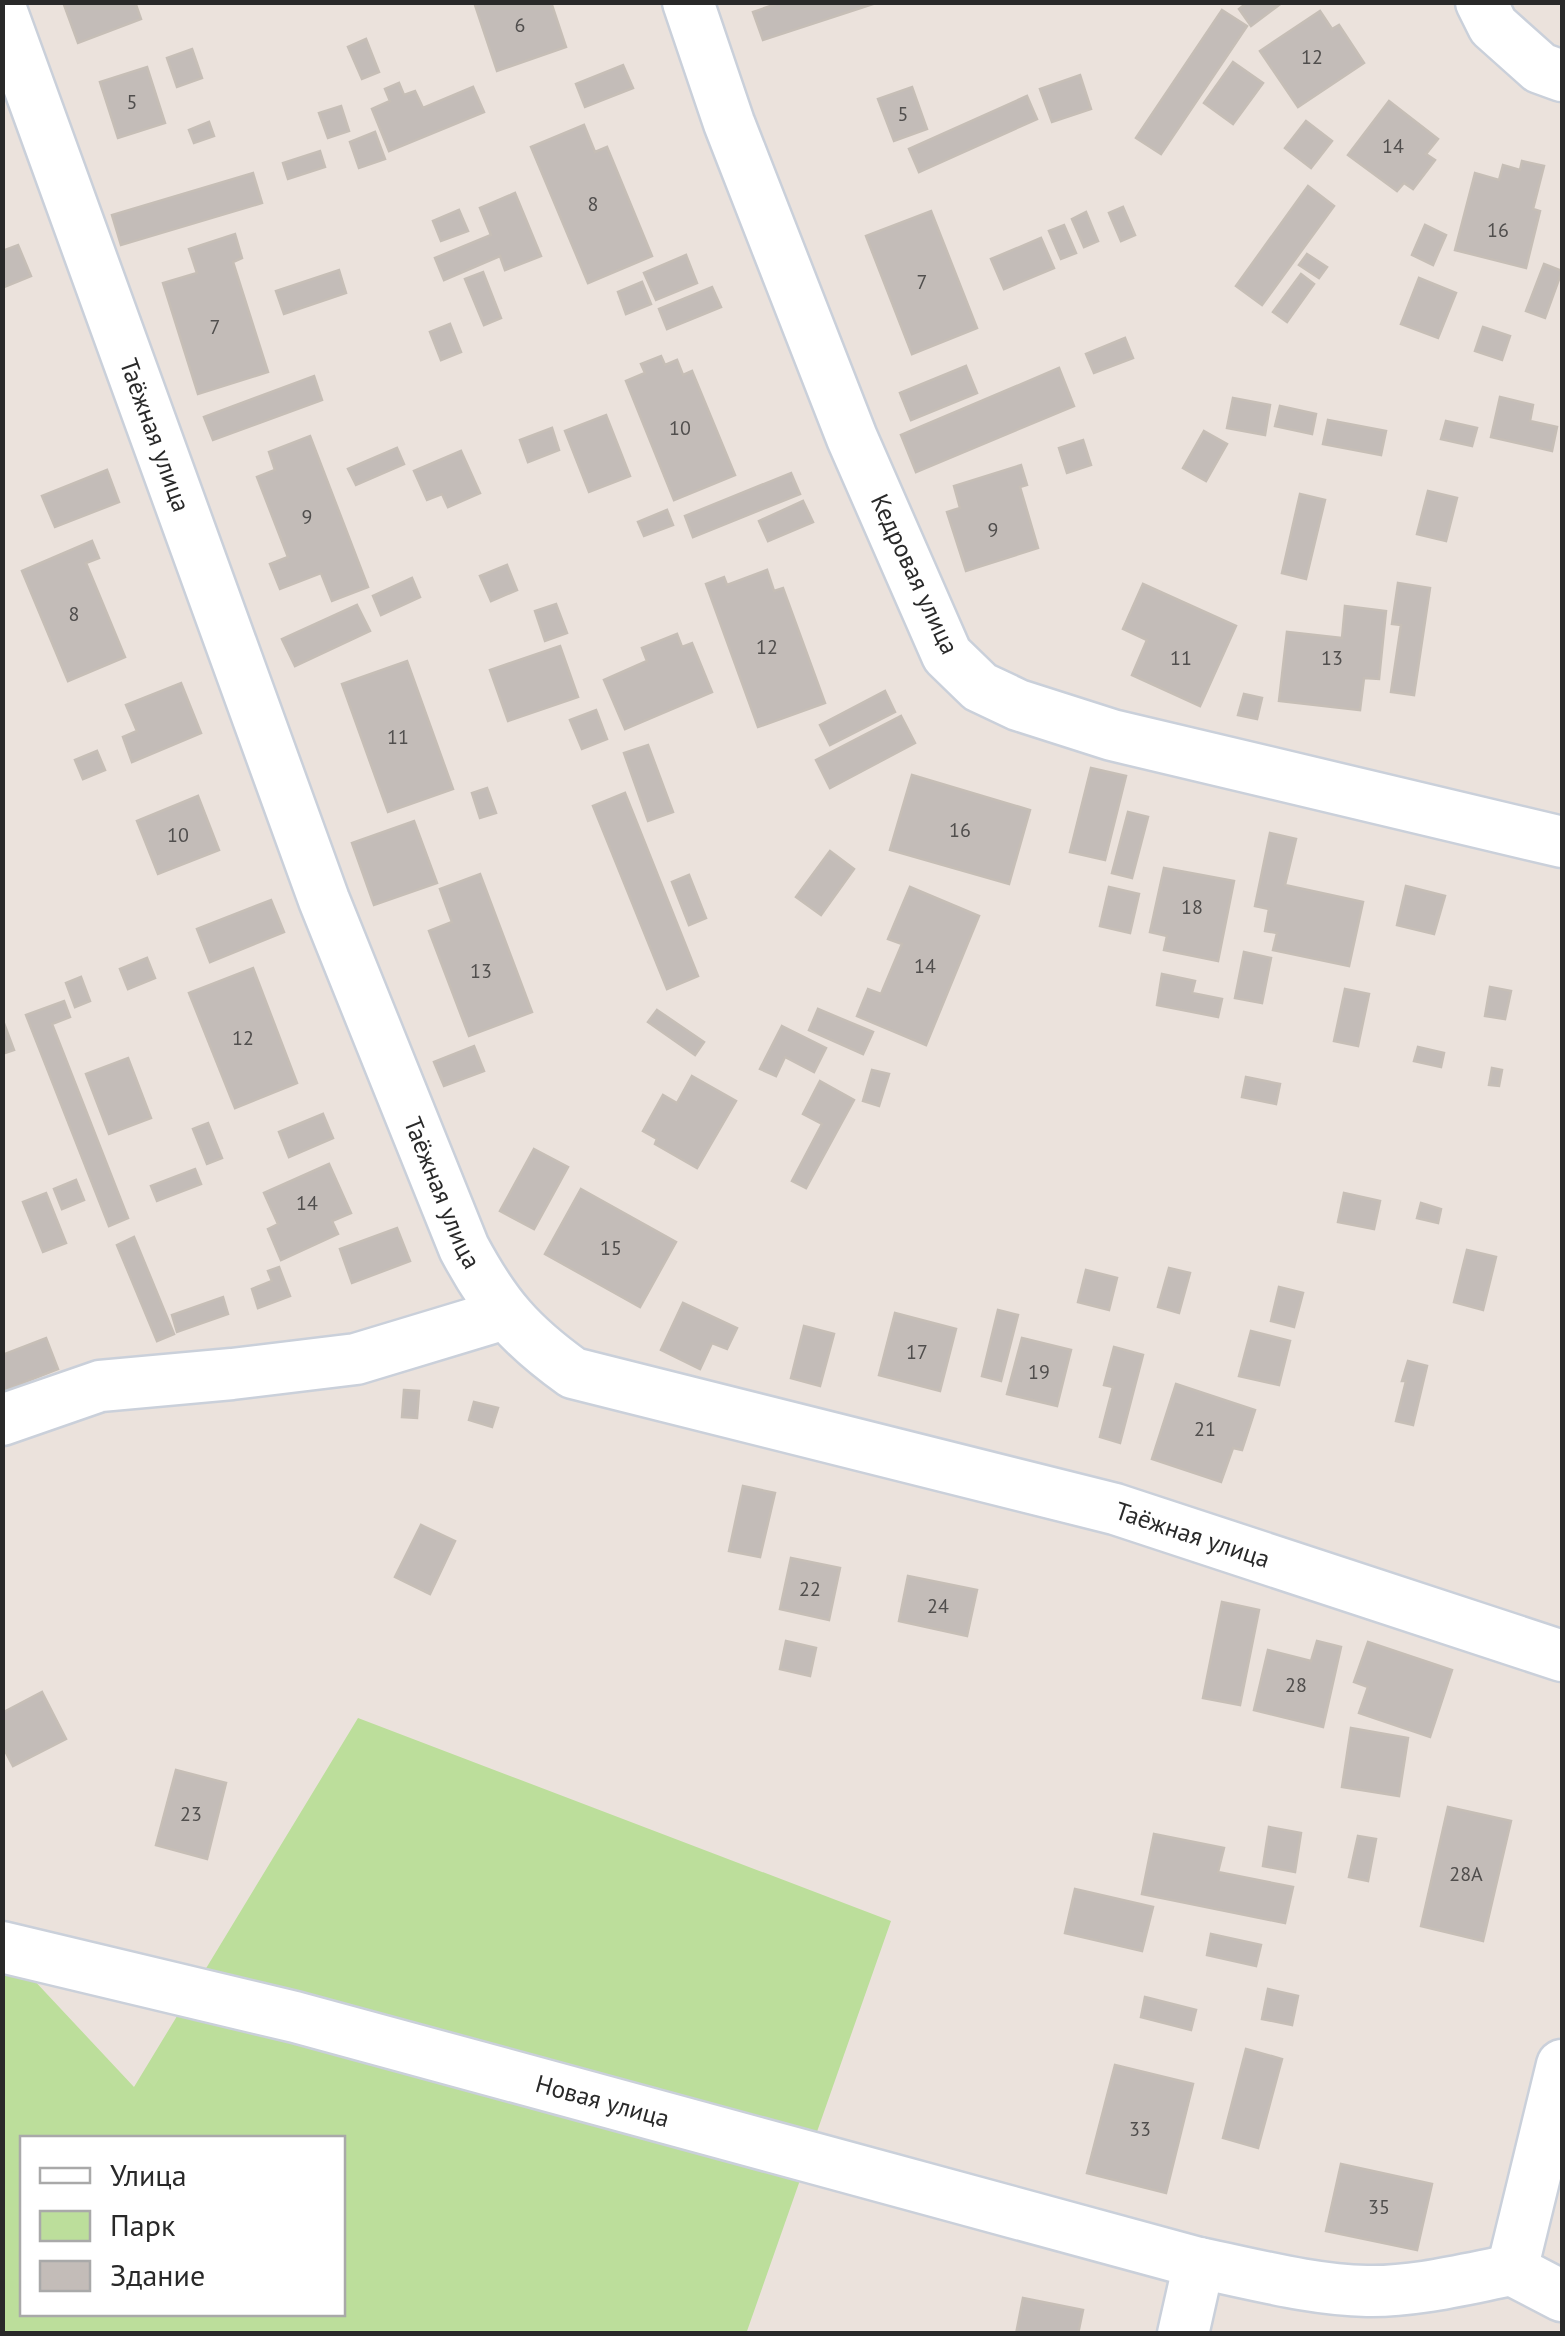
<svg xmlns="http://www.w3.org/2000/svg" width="1565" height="2336" font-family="'PT Sans',sans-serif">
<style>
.green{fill:#bcde9b;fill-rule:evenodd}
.building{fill:#c3bcb8;stroke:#c6beb6;stroke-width:2.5}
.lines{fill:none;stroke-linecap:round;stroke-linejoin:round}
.minor-casing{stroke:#cad0da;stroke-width:55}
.minor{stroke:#fff;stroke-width:50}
.labels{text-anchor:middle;stroke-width:8;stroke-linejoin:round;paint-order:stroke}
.number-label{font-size:20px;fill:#504e4d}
.street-label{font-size:25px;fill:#292929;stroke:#fff}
</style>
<rect width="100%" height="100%" fill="#ebe2dc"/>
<path class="green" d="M358,1718l533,203 -145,413 -743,-1 -1,-387 132,141zM22,2138h320v176h-320z"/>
<g class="building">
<path d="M63,2h72l6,17 -63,24z"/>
<path d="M474,2h77l15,45 -69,24z"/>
<path d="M782,2h97l-116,38 -10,-28z"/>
<path d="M1248,2h35l-32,24 -12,-17z"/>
<path d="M1222,10l25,16 -86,128 -25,-16z"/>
<path d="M1320,11l12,18 7,-4 25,38 -66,44 -38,-56z"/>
<path d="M366,39l13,33 -17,7 -14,-32z"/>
<path d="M192,49l10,29 -25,9 -10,-29z"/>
<path d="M1233,62l30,21 -30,41 -29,-21z"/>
<path d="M623,65l10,23 -48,19 -9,-23z"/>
<path d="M147,67l18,56 -47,15 -18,-56z"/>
<path d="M1080,75l11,34 -39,13 -12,-33z"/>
<path d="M399,83l5,12 11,-4 8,17 50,-21 11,25 -95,39 -17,-42 18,-8 -5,-12z"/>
<path d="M912,87l15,42 -33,12 -16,-42z"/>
<path d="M1027,96l10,23 -118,53 -10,-23z"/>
<path d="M1389,101l49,38 -12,15 9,6 -22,29 -9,-6 -7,8 -49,-36z"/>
<path d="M341,106l8,25 -21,7 -9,-25z"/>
<path d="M1306,121l26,20 -21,27 -26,-20z"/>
<path d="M209,122l5,14 -20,7 -5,-13z"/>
<path d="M584,125l11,27 12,-5 45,109 -64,27 -57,-136z"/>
<path d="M375,132l10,27 -26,9 -9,-26z"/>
<path d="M320,151l5,16 -37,12 -5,-16z"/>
<path d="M1522,161l22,5 -11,43 7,2 -14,57 -71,-18 20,-77 24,7 4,-15 17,5z"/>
<path d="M253,173l9,30 -141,42 -9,-30z"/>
<path d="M1308,186l26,20 -72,99 -26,-19z"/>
<path d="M515,193l26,63 -36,14 -5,-14 -56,24 -9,-22 56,-23 -11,-27z"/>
<path d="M1123,207l12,28 -14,6 -12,-28z"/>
<path d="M459,210l9,21 -27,10 -8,-20z"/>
<path d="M931,211l46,117 -65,26 -46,-118z"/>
<path d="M1086,212l12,29 -14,6 -12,-28z"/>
<path d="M1064,225l12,28 -15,6 -12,-28z"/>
<path d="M1425,225l21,10 -13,30 -21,-10z"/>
<path d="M235,234l7,24 -9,4 35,110 -70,22 -35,-111 34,-10 -8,-24z"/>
<path d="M1041,238l13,30 -50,21 -13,-30z"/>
<path d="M18,245l13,31 -29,12v-37z"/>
<path d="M1307,254l20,13 -8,11 -20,-13z"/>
<path d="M686,255l11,28 -41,17 -12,-27z"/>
<path d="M1544,264l18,7 -17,47 -19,-7z"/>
<path d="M339,270l7,23 -62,21 -8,-23z"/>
<path d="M483,272l18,46 -17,7 -19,-46z"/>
<path d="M1301,274l13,10 -27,38 -14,-10z"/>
<path d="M1419,278l37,15 -18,45 -37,-14z"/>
<path d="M642,282l9,22 -25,10 -8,-22z"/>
<path d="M712,287l9,20 -54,22 -8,-20z"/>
<path d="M450,324l11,28 -20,8 -11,-28z"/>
<path d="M1483,327l27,9 -8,24 -27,-9z"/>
<path d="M1125,338l8,20 -39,15 -8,-19z"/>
<path d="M661,356l4,9 12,-5 6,15 9,-4 43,104 -61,25 -48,-119 19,-8 -4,-9z"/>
<path d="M966,366l11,27 -66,27 -11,-27z"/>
<path d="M1059,368l15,38 -158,66 -15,-37z"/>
<path d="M314,376l8,24 -109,40 -9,-23z"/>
<path d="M1500,397l33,8 -3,16 27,6 -5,24 -61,-14z"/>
<path d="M1233,398l37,7 -5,30 -38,-7z"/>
<path d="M1280,406l36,8 -4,20 -37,-8z"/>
<path d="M606,415l24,61 -41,16 -24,-61z"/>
<path d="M1328,420l58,11 -5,24 -58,-11z"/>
<path d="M1446,421l31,7 -5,18 -31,-7z"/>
<path d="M552,428l7,22 -31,12 -8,-22z"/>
<path d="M1204,431l23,13 -21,37 -23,-13z"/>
<path d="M310,436l58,151 -36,14 -11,-28 -41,16 -10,-25 18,-7 -31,-80 18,-7 -6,-18z"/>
<path d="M1083,440l8,25 -24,8 -8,-25z"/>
<path d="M397,448l7,16 -48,21 -8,-16z"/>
<path d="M461,451l19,42 -32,14 -6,-13 -15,6 -13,-29z"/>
<path d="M1021,465l6,20 -7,2 18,61 -72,23 -19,-59 13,-4 -6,-22z"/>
<path d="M107,470l12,32 -64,25 -13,-31z"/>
<path d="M791,473l9,21 -107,43 -8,-21z"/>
<path d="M1428,491l29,7 -11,43 -29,-7z"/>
<path d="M1300,494l25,6 -19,79 -24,-6z"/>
<path d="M803,501l10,21 -45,19 -9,-20z"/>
<path d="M667,510l6,15 -29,11 -6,-14z"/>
<path d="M92,541l7,17 -13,5 39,94 -57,24 -46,-110z"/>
<path d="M507,565l10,25 -26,11 -11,-25z"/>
<path d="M767,570l7,21 9,-3 42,115 -67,24 -52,-143 18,-7 3,8z"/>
<path d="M412,578l8,19 -39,18 -8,-19z"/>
<path d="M1398,583l32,5 -16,107 -23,-3 10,-67 -9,-1z"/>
<path d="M1143,584l93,42 -36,80 -68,-31 15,-35 -24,-11z"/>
<path d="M556,604l11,29 -22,8 -10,-30z"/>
<path d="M357,605l13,26 -75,35 -13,-27z"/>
<path d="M1345,606l41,5 -7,68 -15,-1 -4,32 -81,-9 8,-69 55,6z"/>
<path d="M677,634l5,13 10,-4 20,49 -87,37 -21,-49 43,-19 -5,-13z"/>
<path d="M560,646l18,51 -70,24 -18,-51z"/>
<path d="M407,661l46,128 -65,23 -46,-128z"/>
<path d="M181,683l20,50 -69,29 -9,-25 14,-6 -11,-26z"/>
<path d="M885,691l10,21 -65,33 -10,-20z"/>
<path d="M1244,694l18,4 -5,21 -19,-4z"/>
<path d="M596,710l11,29 -25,10 -12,-29z"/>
<path d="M901,716l14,27 -85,45 -14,-28z"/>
<path d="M648,745l25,67 -25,9 -24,-68z"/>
<path d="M97,751l8,19 -22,9 -8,-19z"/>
<path d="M1091,768l35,8 -21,84 -35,-8z"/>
<path d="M912,775l118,35 -21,74 -119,-34z"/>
<path d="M487,788l9,25 -16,5 -8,-25z"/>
<path d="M625,793l73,183 -31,13 -74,-183z"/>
<path d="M198,796l21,54 -61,24 -21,-53z"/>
<path d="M1128,812l20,5 -16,61 -20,-5z"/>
<path d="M414,821l23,62 -63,22 -22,-62z"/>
<path d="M1270,833l26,6 -11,46 78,17 -14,64 -76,-16 4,-17 -12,-2 4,-22 -14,-3z"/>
<path d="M830,851l24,18 -33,46 -25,-18z"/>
<path d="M1164,868l70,13 -16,80 -54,-11 3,-14 -17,-4z"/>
<path d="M480,874l52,138 -63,24 -40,-105 23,-9 -12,-33z"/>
<path d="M689,875l17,43 -17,7 -17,-43z"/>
<path d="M1406,886l39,10 -11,38 -37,-9z"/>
<path d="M910,887l69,29 -53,129 -69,-29 11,-27 13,5 21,-50 -14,-5z"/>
<path d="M1109,887l30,7 -9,39 -30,-7z"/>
<path d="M271,900l13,32 -74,30 -13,-33z"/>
<path d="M1244,952l27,6 -9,45 -27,-5z"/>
<path d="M147,958l8,20 -27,11 -8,-20z"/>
<path d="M253,968l44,115 -62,25 -46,-115z"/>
<path d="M1162,974l33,7 -3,12 30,6 -4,18 -61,-12z"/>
<path d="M81,977l9,24 -15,6 -9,-24z"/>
<path d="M1490,987l21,4 -6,28 -20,-3z"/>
<path d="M1345,989l24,5 -11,52 -24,-5z"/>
<path d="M64,1001l6,16 -18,7 76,194 -19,8 -83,-211z"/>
<path d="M818,1009l55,23 -10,22 -54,-24z"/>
<path d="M657,1010l47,32 -9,13 -47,-33z"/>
<path d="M2,1018l12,32 -12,4z"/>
<path d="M782,1026l44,22 -12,24 -29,-15 -9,19 -16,-7z"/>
<path d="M474,1046l10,25 -40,15 -10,-24z"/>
<path d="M1418,1047l26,6 -3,14 -27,-6z"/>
<path d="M128,1058l23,60 -42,16 -23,-60z"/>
<path d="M1492,1068l10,2 -3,16 -10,-1z"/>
<path d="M872,1070l17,4 -10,32 -16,-5z"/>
<path d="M692,1076l44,25 -39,67 -42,-24 2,-5 -14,-8 20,-36 14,8z"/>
<path d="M1246,1077l34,7 -4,20 -34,-7z"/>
<path d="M820,1081l34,19 -48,88 -14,-7 30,-57 -19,-10z"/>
<path d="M323,1114l10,24 -44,19 -10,-25z"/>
<path d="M208,1123l14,35 -15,6 -14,-35z"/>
<path d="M534,1149l34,18 -34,62 -34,-18z"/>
<path d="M329,1164l22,49 -19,8 6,13 -57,26 -13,-31 10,-5 -14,-31z"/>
<path d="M195,1169l6,15 -44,17 -6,-15z"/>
<path d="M76,1180l8,20 -22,9 -8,-20z"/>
<path d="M581,1189l95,53 -36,65 -95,-53z"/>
<path d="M46,1193l20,50 -23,9 -20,-50z"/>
<path d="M1344,1193l36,8 -6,28 -36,-7z"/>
<path d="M1421,1203l20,6 -3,14 -21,-5z"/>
<path d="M397,1228l13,33 -58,22 -12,-34z"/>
<path d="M134,1237l40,97 -17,7 -40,-96z"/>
<path d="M1467,1250l29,7 -13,53 -29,-8z"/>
<path d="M279,1267l11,29 -32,12 -6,-19 20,-8 -4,-10z"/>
<path d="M1169,1268l21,5 -11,40 -21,-6z"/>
<path d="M1086,1270l31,8 -8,32 -31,-8z"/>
<path d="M1279,1287l24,6 -9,34 -23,-6z"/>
<path d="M223,1297l5,17 -51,18 -5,-17z"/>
<path d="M683,1303l54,25 -10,21 -15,-6 -12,26 -39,-19z"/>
<path d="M998,1310l20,5 -17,66 -19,-5z"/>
<path d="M895,1313l61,16 -16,62 -61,-16z"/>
<path d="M804,1326l30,8 -14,52 -29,-8z"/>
<path d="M1251,1331l39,10 -11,44 -40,-9z"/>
<path d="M46,1338l12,31 -56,22v-36z"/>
<path d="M1022,1338l49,12 -14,56 -50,-12z"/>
<path d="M1114,1347l29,8 -23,88 -20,-6 13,-50 -9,-2z"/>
<path d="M1408,1361l19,5 -14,59 -17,-4 10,-40h-4z"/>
<path d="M1176,1384l79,26 -13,40 -9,-2 -12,34 -69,-23z"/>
<path d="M404,1390l15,1 -2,27 -15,-1z"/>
<path d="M474,1402l24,6 -6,19 -23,-7z"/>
<path d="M743,1486l32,7 -15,64 -31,-6z"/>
<path d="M421,1525l34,16 -25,53 -35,-17z"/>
<path d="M791,1558l49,10 -11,52 -49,-11z"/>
<path d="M908,1576l69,14 -10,46 -68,-15z"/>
<path d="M1222,1602l37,8 -19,95 -37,-7z"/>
<path d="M786,1641l30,7 -6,28 -30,-7z"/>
<path d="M1317,1641l24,6 -18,80 -69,-17 14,-60 43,11z"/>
<path d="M1368,1642l84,28 -22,67 -71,-24 9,-26 -14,-5z"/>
<path d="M42,1692l24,47 -53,27 -11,-21v-32z"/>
<path d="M1351,1728l57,10 -9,58 -57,-9z"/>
<path d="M176,1770l50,13 -19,76 -51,-14z"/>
<path d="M1448,1807l63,14 -28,120 -62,-15z"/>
<path d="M1269,1827l32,6 -6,39 -32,-6z"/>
<path d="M1154,1834l70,14 -6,24 75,15 -8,36 -143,-29z"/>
<path d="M1358,1836l18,3 -8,42 -19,-4z"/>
<path d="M1075,1889l78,18 -11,44 -77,-18z"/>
<path d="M1211,1934l50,11 -5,21 -49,-11z"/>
<path d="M1268,1989l30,7 -6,29 -30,-6z"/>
<path d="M1145,1997l51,13 -5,20 -50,-13z"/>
<path d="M1246,2049l36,10 -24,89 -35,-10z"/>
<path d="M1115,2065l78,19 -27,109 -79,-20z"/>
<path d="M1341,2164l91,20 -15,66 -91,-19z"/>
<path d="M1023,2298l60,12 -5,24h-62z"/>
</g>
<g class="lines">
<g class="minor-casing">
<g id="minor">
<path d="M688,2l41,121 123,315 95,217 33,32 38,18 94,30 450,107"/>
<path d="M1481,2l12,24 47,42 22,8"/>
<path id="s1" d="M2,12l322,888 140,348c31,58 56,87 109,125l542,136 447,147"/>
<path d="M2,1420l98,-34 132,-12 124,-15 149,-45"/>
<path id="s2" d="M2,1947l293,70 904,246c55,11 112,27 168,28 48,1 98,-12 145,-21"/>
<path d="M1512,2270l50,-205"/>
<path d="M1512,2270l50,26"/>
<path d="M1183,2334l16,-71"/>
</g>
</g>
<use href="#minor" class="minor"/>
</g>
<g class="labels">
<g class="number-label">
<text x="520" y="32">6</text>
<text x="1312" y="64">12</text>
<text x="132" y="109">5</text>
<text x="903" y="121">5</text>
<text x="1393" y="153">14</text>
<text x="593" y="211">8</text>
<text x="1498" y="237">16</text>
<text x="922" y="289">7</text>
<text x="215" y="334">7</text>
<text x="680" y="435">10</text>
<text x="307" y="524">9</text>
<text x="993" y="537">9</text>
<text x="74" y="621">8</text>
<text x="767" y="654">12</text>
<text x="1181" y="665">11</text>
<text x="1332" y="665">13</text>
<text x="398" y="744">11</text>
<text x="960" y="837">16</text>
<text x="178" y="842">10</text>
<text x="1192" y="914">18</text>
<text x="925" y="973">14</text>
<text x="481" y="978">13</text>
<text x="243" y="1045">12</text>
<text x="307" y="1210">14</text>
<text x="611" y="1255">15</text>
<text x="917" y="1359">17</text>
<text x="1039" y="1379">19</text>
<text x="1205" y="1436">21</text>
<text x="810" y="1596">22</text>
<text x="938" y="1613">24</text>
<text x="1296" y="1692">28</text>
<text x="191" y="1821">23</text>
<text x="1466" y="1881">28А</text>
<text x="1140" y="2136">33</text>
<text x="1379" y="2214">35</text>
</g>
<g class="street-label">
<text dy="9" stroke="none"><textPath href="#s1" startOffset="450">Таёжная улица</textPath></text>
<text transform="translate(915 574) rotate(65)" y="9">Кедровая улица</text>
<text dy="9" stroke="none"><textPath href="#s1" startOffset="1260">Таёжная улица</textPath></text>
<text dy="9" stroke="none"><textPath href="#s1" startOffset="2128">Таёжная улица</textPath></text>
<text dy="9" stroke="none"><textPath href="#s2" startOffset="620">Новая улица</textPath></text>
</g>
</g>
<rect width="1565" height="2336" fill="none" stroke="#292929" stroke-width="10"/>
<rect x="20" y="2136" width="325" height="180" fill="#ffffff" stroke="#a9a9a9" stroke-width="2.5"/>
<rect x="40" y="2168" width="50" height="15" fill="#ffffff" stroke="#a9a9a9" stroke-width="2.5"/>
<text x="110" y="2186" font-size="30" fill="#292929">Улица</text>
<rect x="40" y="2211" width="50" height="30" fill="#bcde9b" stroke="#a9a9a9" stroke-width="2.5"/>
<text x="110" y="2236" font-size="30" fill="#292929">Парк</text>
<rect x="40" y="2261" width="50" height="30" fill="#c3bcb8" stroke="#a9a9a9" stroke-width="2.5"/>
<text x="110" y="2286" font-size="30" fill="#292929">Здание</text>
</svg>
